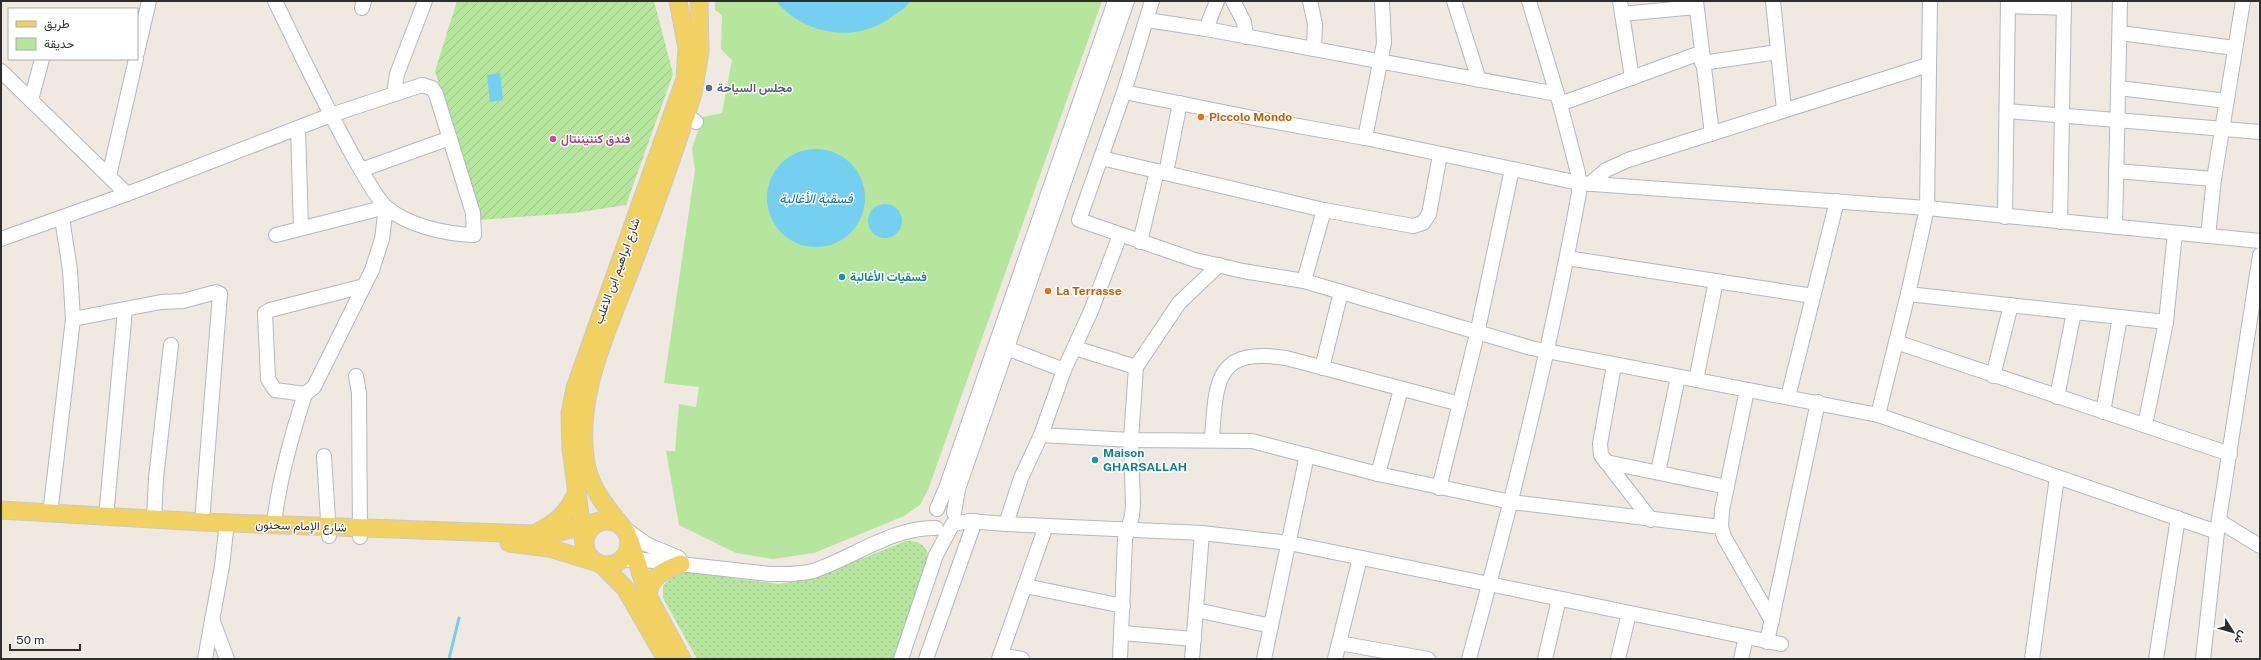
<svg xmlns="http://www.w3.org/2000/svg" width="2261" height="660" font-family="'Public Sans',Vazirmatn,sans-serif">
<style>
.grass{fill:url(#grass-dots)}
.park{fill:#b6e59e}
.garden{fill:url(#garden-furrows)}
.water{fill:#75cff0}
.lines{fill:none;stroke-linecap:round;stroke-linejoin:round}
.stream{stroke:#75cff0;stroke-width:3}
.minor-casing{stroke:#b4b7c1;stroke-width:16}
.major-casing{stroke:#c9c9c9;stroke-width:19}
.minor{stroke:#fff;stroke-width:14}
.major{stroke:#f2d163;stroke-width:17}
.service-dot{fill:#5c6f8a;stroke:#fff;stroke-width:1.5}
.food-dot{fill:#e8710a;stroke:#fff;stroke-width:1.5}
.hotel-dot{fill:#d1479c;stroke:#fff;stroke-width:1.5}
.culture-dot{fill:#0f9aa8;stroke:#fff;stroke-width:1.5}
.labels{text-anchor:middle;stroke-width:3;stroke-linejoin:round;paint-order:stroke}
.service-label{font-size:12px;font-weight:bold;fill:#4e5e75;stroke:#fff;text-anchor:start}
.food-label{font-size:12px;font-weight:bold;fill:#c56008;stroke:#fff;text-anchor:start}
.hotel-label{font-size:12px;font-weight:bold;fill:#b23c85;stroke:#fff;text-anchor:start}
.street-label{font-size:12px;fill:#2e2e2e;stroke:#fff}
.culture-label{font-size:12px;font-weight:bold;fill:#0d838f;stroke:#fff;text-anchor:start}
.water-label{font-size:13px;font-style:italic;fill:#0d6fa3;stroke:#fff}
</style>
<defs>
<pattern id="grass-dots" width="8" height="8" patternUnits="userSpaceOnUse"><rect width="8" height="8" fill="#b6e59e"/><path d="M2 2h.1M6 6h.1" fill="none" stroke="#9dc588" stroke-width="1.8" stroke-linecap="round"/></pattern>
<pattern id="garden-furrows" width="10" height="10" patternUnits="userSpaceOnUse"><rect width="10" height="10" fill="#b6e59e"/><path d="M-1 1l2-2M0 10L10 0M9 11l2-2" fill="none" stroke="#9dc588"/></pattern>
</defs>
<rect width="100%" height="100%" fill="#efe9e1"/>
<path class="grass" d="M906,541c11,0 18,2 22,13l-33,105h-198l-34,-61v-12l7,-9 15,-5 94,12 35,-6z"/>
<path class="park" d="M715,1h387l-174,489 -8,15 -16,11 -90,37 -41,6 -37,-6 -57,-28 -13,-74h9l4,-47 17,3 3,-20 -35,-4 31,-213 -3,-22 11,-31 19,-4 10,-53 -11,-11 1,-34 -7,-5z"/>
<path class="garden" d="M457,1h197l19,73 -47,131 -52,8 -95,7 -44,-149z"/>
<g class="water">
<path d="M776,1h134c-3,6 -10,10 -16,14 -35,29 -89,21 -118,-14z"/>
<path d="M500,73l3,27 -13,2 -3,-27z"/>
<circle cx="816" cy="198" r="49"/>
<circle cx="885" cy="221" r="17"/>
</g>
<g class="lines">
<path class="stream" d="M449,659l10,-41"/>
<g class="minor-casing">
<g id="minor">
<path d="M1152,1l-28,91 -45,128 116,40 48,11 61,10 227,67 347,67 339,117"/>
<path d="M1233,1l11,21 2,15"/>
<path d="M1310,1l5,23 -1,25"/>
<path d="M1454,1l25,79"/>
<path d="M1620,1l12,77"/>
<path d="M1696,1l16,133"/>
<path d="M1773,1l11,109"/>
<path d="M2008,6l56,2"/>
<path d="M362,8l2,-7"/>
<path d="M1622,14l74,-7"/>
<path d="M1147,20l59,9 351,65"/>
<path d="M1206,29l11,-28"/>
<path d="M2120,33l115,15"/>
<path d="M137,53l12,-52"/>
<path d="M1702,63l76,-11"/>
<path d="M1,71l126,123"/>
<path d="M2119,88l108,13"/>
<path d="M1124,92l124,25 117,21 214,45 348,25 333,33"/>
<path d="M394,94l3,-20 28,-73"/>
<path d="M31,100l11,-41"/>
<path d="M1560,104l140,-51"/>
<path d="M2007,111l253,21"/>
<path d="M686,115l10,7"/>
<path d="M298,129l3,99"/>
<path d="M1365,138l19,-95 -2,-42"/>
<path d="M1101,158l223,52 89,16 10,-3 6,-9 11,-59"/>
<path d="M361,170l89,-32"/>
<path d="M2116,171l98,8"/>
<path d="M1166,173l14,-70"/>
<path d="M109,176l27,-117"/>
<path d="M1590,184l16,-14 22,-10 300,-95"/>
<path d="M2005,217l3,-216"/>
<path d="M2060,222l4,-221"/>
<path d="M2115,227l5,-226"/>
<path d="M276,235l110,-28"/>
<path d="M2208,236l6,-57 29,-178"/>
<path d="M1,239l126,-45 204,-79 91,-30 10,3 4,6 37,119 1,22c-28,-1 -66,-9 -88,-28 -10,-9 -26,-39 -33,-51 -28,-51 -53,-103 -78,-155"/>
<path d="M1140,242l17,-71"/>
<path d="M1567,258l246,38"/>
<path d="M1304,281l20,-71"/>
<path d="M364,286l-94,24 -5,3 3,66 7,11 30,4 9,-7 58,-117 10,-31 4,-32"/>
<path d="M1908,294l258,28"/>
<path d="M73,319l88,-17 22,-1 33,-9 4,2 -18,228"/>
<path d="M1896,342l334,112"/>
<path d="M1006,348l58,22"/>
<path d="M1075,348l61,19"/>
<path d="M1614,365l-14,79 1,11 50,65"/>
<path d="M1322,368l19,-76"/>
<path d="M356,376l3,17 1,144"/>
<path d="M1993,376l18,-71"/>
<path d="M1696,380l20,-99"/>
<path d="M1747,390l-25,120 -1,17 3,10 48,84"/>
<path d="M1788,397l49,-196"/>
<path d="M2057,397l17,-85"/>
<path d="M2103,412l17,-95"/>
<path d="M1878,415l30,-121 19,-86 3,-207"/>
<path d="M2145,425l21,-103 9,-89"/>
<path d="M1041,435l90,5 121,1 126,33 133,28 210,25"/>
<path d="M1212,439c4,-58 3,-92 74,-81l174,46"/>
<path d="M324,456l5,80"/>
<path d="M1606,462l121,25"/>
<path d="M1658,472l20,-95"/>
<path d="M1378,474l23,-85"/>
<path d="M1439,488l38,-154 35,-165"/>
<path d="M937,509l9,-21 169,-487"/>
<path d="M954,513l4,-24 169,-488"/>
<path d="M50,514l23,-195 -3,-49 -8,-52"/>
<path d="M106,517l19,-207"/>
<path d="M154,519l2,-41 15,-133"/>
<path d="M2219,521l41,25"/>
<path d="M274,524c5,-45 17,-87 31,-130"/>
<path d="M953,524l16,-3 37,3 196,9 87,10 492,101"/>
<path d="M1006,524l15,-46 20,-43 23,-65 27,-59 29,-76"/>
<path d="M624,528l22,16 33,14"/>
<path d="M622,560l13,-1 135,15c14,0 29,1 43,-3 39,-13 82,-45 123,-43"/>
<path d="M1025,586l98,20"/>
<path d="M1196,610l75,16"/>
<path d="M212,619l15,40"/>
<path d="M1122,633l72,6"/>
<path d="M1767,642l51,-240"/>
<path d="M1339,643l89,16"/>
<path d="M1000,655l22,4"/>
<path d="M205,659l17,-93 4,-35"/>
<path d="M901,659l35,-104 15,-28"/>
<path d="M926,659l49,-138"/>
<path d="M999,659l47,-133"/>
<path d="M1120,659l5,-120 7,-23 1,-12 -2,-64 5,-73 43,-64 40,-38"/>
<path d="M1192,659l10,-126"/>
<path d="M1264,659l43,-204"/>
<path d="M1335,659l25,-101"/>
<path d="M1469,659c42,-154 81,-308 110,-466l-1,-20 -18,-69 -31,-103"/>
<path d="M1545,659l14,-60"/>
<path d="M1618,659l11,-46"/>
<path d="M1741,659l5,-22"/>
<path d="M2032,659l25,-182"/>
<path d="M2156,659l22,-141"/>
<path d="M2203,659l14,-127 43,-277"/>
</g>
</g>
<g class="major-casing">
<g id="major">
<path d="M1,510l201,12 332,12 26,-2 40,-11"/>
<circle cx="607" cy="543" r="22"/>
<path d="M621,525c-14,-17 -29,-35 -34,-57 -15,-71 23,-142 47,-207 21,-55 42,-112 59,-168l7,-41 -1,-51"/>
<path d="M538,532c20,-10 30,-20 39,-40"/>
<path d="M630,541l18,55 34,63"/>
<path d="M509,543l40,5 46,14"/>
<path d="M584,544l-13,-95 -1,-36 5,-25 110,-309 2,-31 -9,-47"/>
<path d="M602,565l23,23 41,71"/>
<path d="M648,596c1,-19 16,-26 33,-32"/>
</g>
</g>
<use href="#minor" class="minor"/>
<use href="#major" class="major"/>
</g>
<circle class="service-dot" cx="709" cy="88" r="4"/>
<g class="food-dot">
<circle cx="1201" cy="117" r="4"/>
<circle cx="1048" cy="291" r="4"/>
</g>
<circle class="hotel-dot" cx="553" cy="139" r="4"/>
<g class="culture-dot">
<circle cx="842" cy="277" r="4"/>
<circle cx="1095" cy="460" r="4"/>
</g>
<g class="labels">
<g class="service-label">
<text x="717" y="92">مجلس السياحة</text>
</g>
<g class="food-label">
<text x="1209" y="121">Piccolo Mondo</text>
<text x="1056" y="295">La Terrasse</text>
</g>
<g class="hotel-label">
<text x="561" y="143">فندق كنتيننتال</text>
</g>
<g class="street-label">
<text transform="translate(617 271) rotate(-70)" y="4">شارع ابراهيم ابن الاغلب</text>
<text transform="translate(301 526) rotate(2)" y="4">شارع الإمام سحنون</text>
</g>
<g class="culture-label">
<text x="850" y="281">فسقيات الأغالبة</text>
<text x="1103" y="457">Maison<tspan x="1103" dy="14">GHARSALLAH</tspan></text>
</g>
<g class="water-label">
<text x="816" y="203">فسقية الأغالبة</text>
</g>
</g>
<rect width="2261" height="660" fill="none" stroke="#2e2e2e" stroke-width="4"/>
<rect x="8" y="8" width="130" height="52" fill="#ffffff" stroke="#ababab"/>
<rect x="16" y="21" width="20" height="6" fill="#f2d163" stroke="#ababab"/>
<text x="44" y="28" font-size="12" fill="#2e2e2e">طريق</text>
<rect x="16" y="38" width="20" height="12" fill="#b6e59e" stroke="#ababab"/>
<text x="44" y="48" font-size="12" fill="#2e2e2e">حديقة</text>
<g transform="translate(2233 632) rotate(127)" stroke="#ffffff" stroke-width="3" paint-order="stroke">
<path d="M0-3L7 15L0 10L-7 15Z" fill="#2e2e2e"/>
<text y="-6" font-size="11" font-weight="bold" text-anchor="middle" fill="#2e2e2e">ش</text>
</g>
<path d="M10 644v6h70v-6" fill="none" stroke="#2e2e2e" stroke-width="2"/>
<text x="16" y="644" font-size="12" fill="#2e2e2e" stroke="#ffffff" stroke-width="3" paint-order="stroke">50 m</text>
</svg>
